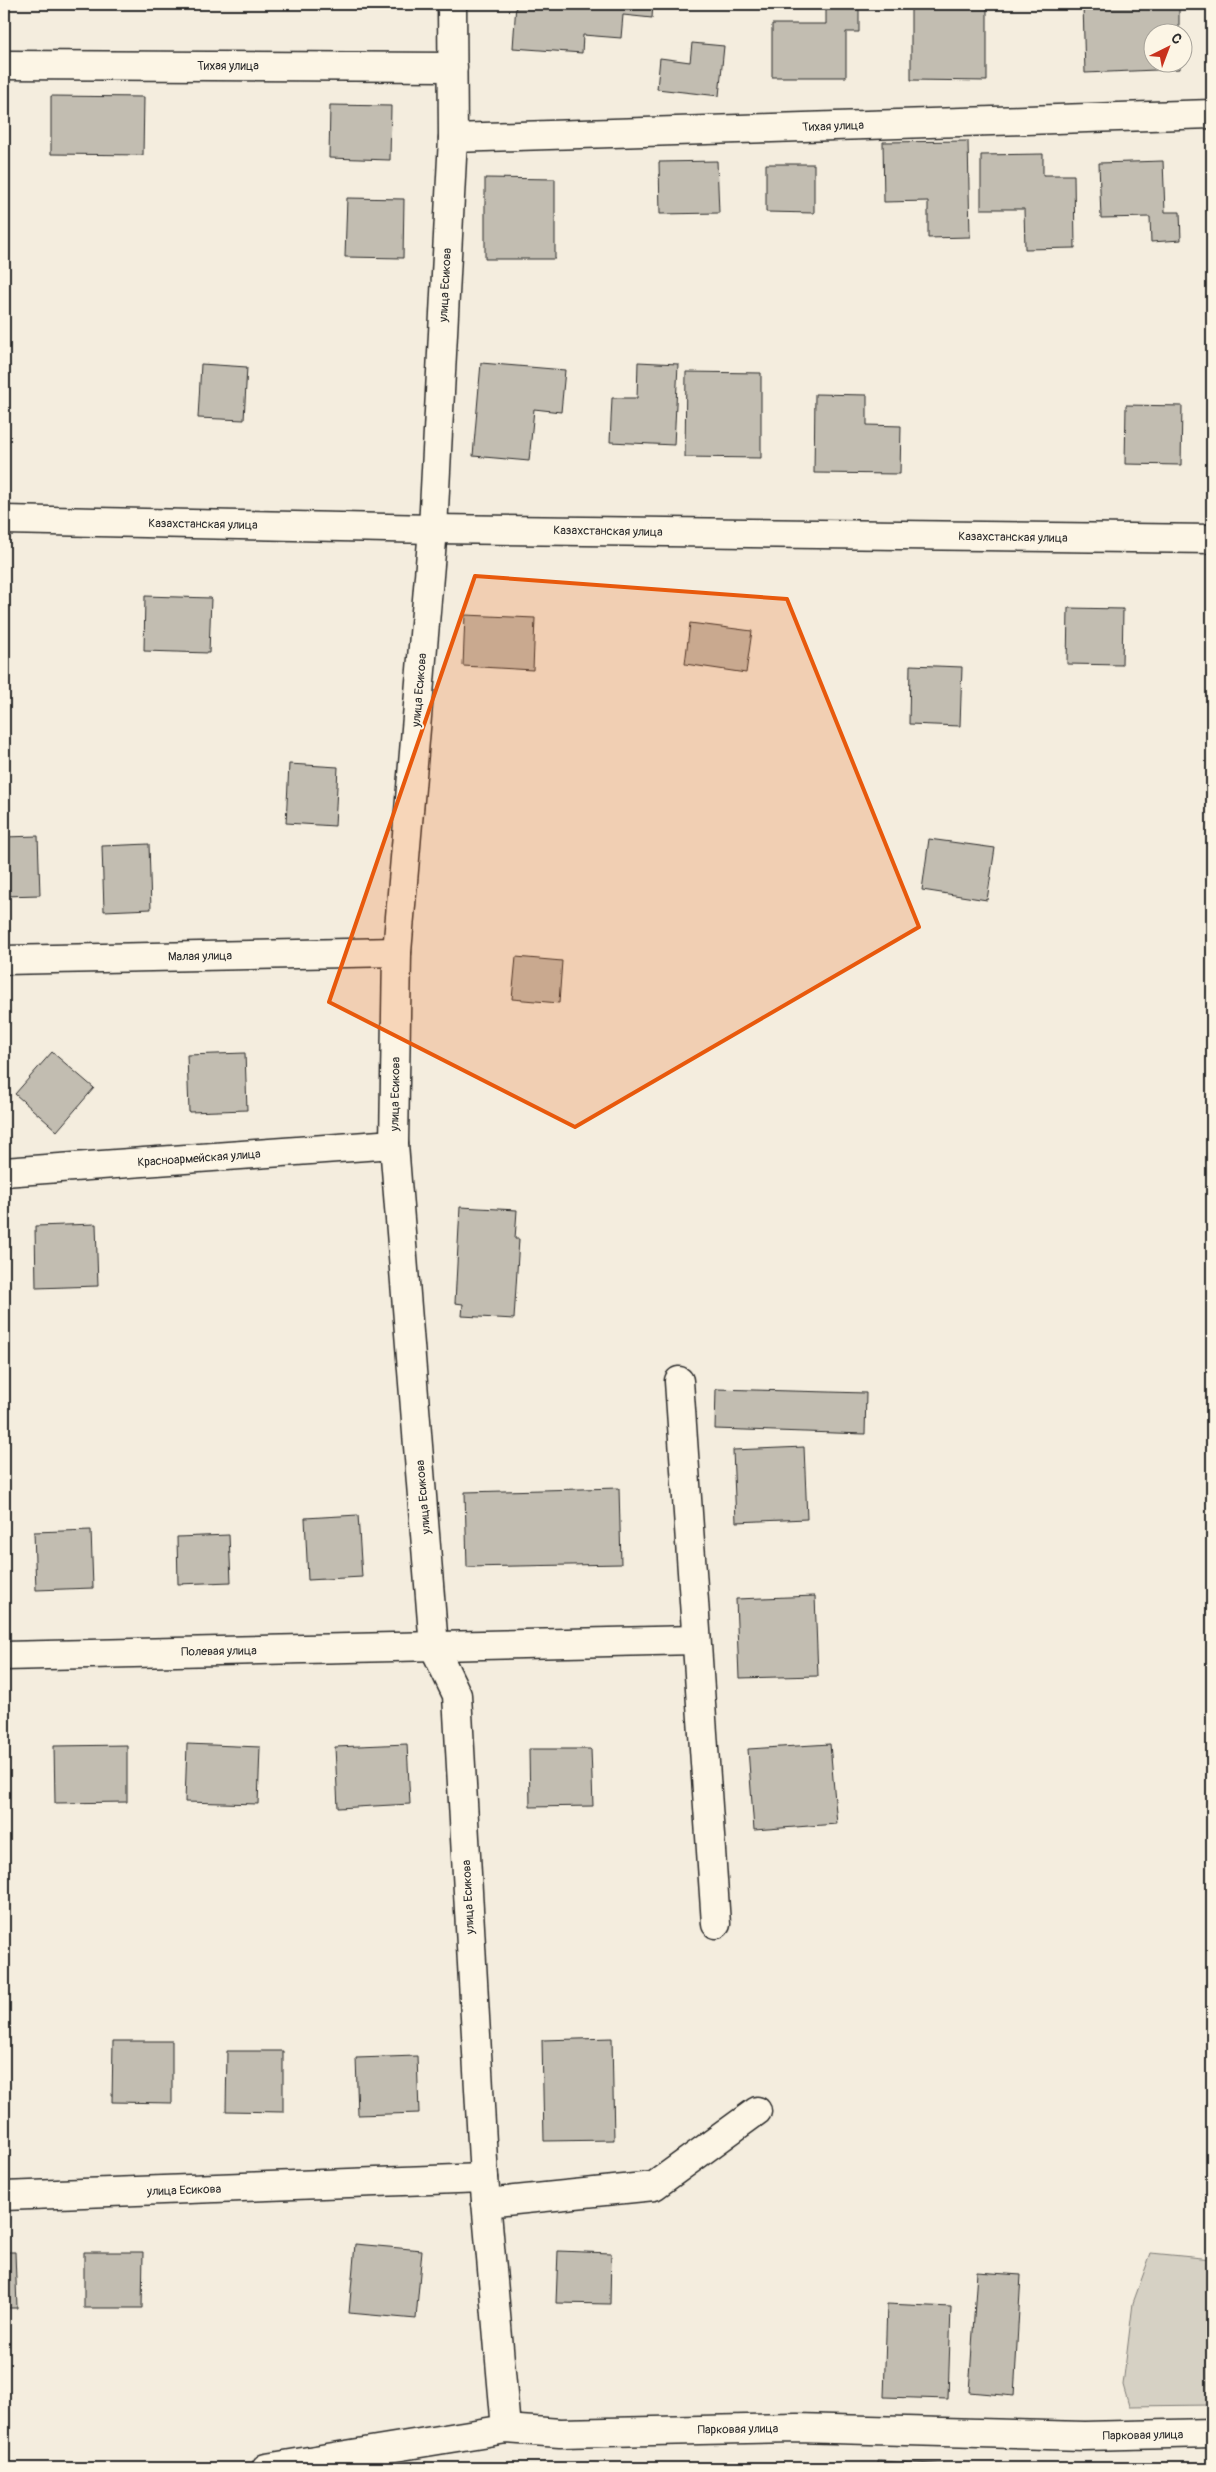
<svg xmlns="http://www.w3.org/2000/svg" width="1216" height="2472" font-family="Pangolin,sans-serif">
<style>
.green{fill:#d6d1c4;stroke:#807e78}
.building{fill:#c2bdb1;stroke:#2b2b2b}
.lines{fill:none;stroke-linecap:round;stroke-linejoin:round}
.minor-casing{stroke:#2b2b2b;stroke-width:31}
.minor{stroke:#fcf5e5;stroke-width:28}
.marked{fill:#e8590c;fill-opacity:0.2;stroke:#e8590c;stroke-width:4;stroke-linejoin:round}
.labels{text-anchor:middle;stroke-width:4;stroke-linejoin:round;paint-order:stroke}
.street-label{font-size:12px;fill:#2b2b2b;stroke:#fcf5e5}
</style>
<rect width="100%" height="100%" fill="#f4edde"/>
<filter id="ink" filterUnits="userSpaceOnUse"><feTurbulence type="fractalNoise" baseFrequency=".02" numOctaves="2"/><feDisplacementMap in="SourceGraphic" scale="10" xChannelSelector="R" yChannelSelector="G"/><feConvolveMatrix kernelMatrix="1 2 1 2 8 2 1 2 1" color-interpolation-filters="sRGB"/></filter>
<g filter="url(#ink)">
<path class="green" d="M1151,2253l61,6v146l-83,1 -6,-21 10,-82z"/>
<g class="building">
<path d="M516,4h137l-1,14 -29,-3 -2,23 -38,-3 -1,18 -69,-5z"/>
<path d="M826,4h33v28h-13v45h-74v-53h54z"/>
<path d="M911,4h76v77l-76,-1z"/>
<path d="M1179,4v28h-25v30h26v7l-95,4 -2,-68z"/>
<path d="M692,43l32,3 -5,50 -62,-7 3,-31 30,4z"/>
<path d="M51,96l93,1 -1,58 -92,-1z"/>
<path d="M330,105l61,1 -1,54 -61,-2z"/>
<path d="M968,141l2,96 -42,1v-37l-44,1 -1,-60z"/>
<path d="M1043,154v21h31l1,73 -50,1 -1,-40h-43v-54z"/>
<path d="M717,161l2,52 -59,1 -1,-52z"/>
<path d="M1163,161l2,51h15l1,28 -30,2 -1,-25 -49,1 -2,-55z"/>
<path d="M766,164h48v49l-48,-1z"/>
<path d="M485,178l70,1v80h-70z"/>
<path d="M347,198l57,1 -1,59 -58,-1z"/>
<path d="M638,362l40,2 -4,81 -64,-3 2,-44h25z"/>
<path d="M481,363l84,7 -4,42 -27,-3 -5,52 -56,-5z"/>
<path d="M201,364l46,3 -3,53 -46,-2z"/>
<path d="M686,372l75,1v85l-76,-1z"/>
<path d="M815,394l52,1v30l34,1 -1,48 -86,-1z"/>
<path d="M1126,405l56,1 -1,59 -56,-1z"/>
<path d="M145,596l66,2 -2,55 -65,-2z"/>
<path d="M1068,608l55,1 -1,56 -55,-1z"/>
<path d="M465,615l70,3 -2,52 -70,-4z"/>
<path d="M690,623l62,8 -6,42 -61,-9z"/>
<path d="M910,665l52,2 -2,59 -51,-2z"/>
<path d="M289,764l49,3 -3,59 -49,-3z"/>
<path d="M38,836l2,59 -36,1v-59z"/>
<path d="M929,839l66,9 -8,52 -65,-10z"/>
<path d="M149,844l2,65 -47,2 -2,-65z"/>
<path d="M516,957l46,4 -3,42 -47,-4z"/>
<path d="M52,1052l42,36 -37,43 -42,-37z"/>
<path d="M245,1053l2,57 -58,2 -2,-57z"/>
<path d="M460,1207l57,3 -2,29h4l-5,80 -52,-3 1,-12 -8,-1z"/>
<path d="M96,1224l2,62 -62,2 -1,-62z"/>
<path d="M716,1389l150,4 -1,41 -150,-5z"/>
<path d="M804,1447l3,72 -71,3 -3,-72z"/>
<path d="M619,1488l2,76 -154,3 -2,-75z"/>
<path d="M358,1515l4,62 -54,3 -3,-62z"/>
<path d="M91,1530l2,58 -57,2 -2,-58z"/>
<path d="M229,1535l2,47 -53,2 -1,-47z"/>
<path d="M815,1596l3,80 -79,2 -3,-79z"/>
<path d="M187,1744l73,3 -2,57 -73,-2z"/>
<path d="M407,1744l3,60 -72,4 -3,-61z"/>
<path d="M830,1744l7,80 -83,6 -6,-81z"/>
<path d="M127,1745v57l-72,1 -1,-57z"/>
<path d="M529,1749h62l2,57 -63,1z"/>
<path d="M612,2038l2,102 -70,1 -2,-101z"/>
<path d="M113,2041h59v62l-60,-1z"/>
<path d="M227,2051h56v61l-57,-1z"/>
<path d="M417,2056l2,57 -61,2 -2,-57z"/>
<path d="M355,2244l67,6 -6,69 -67,-6z"/>
<path d="M558,2251l53,2 -1,51 -54,-1z"/>
<path d="M4,2252h11l2,56h-13z"/>
<path d="M84,2252h59l-1,56h-58z"/>
<path d="M977,2272l44,3 -7,121 -45,-4z"/>
<path d="M887,2304l64,3 -3,92 -64,-2z"/>
<path d="M878,2461l112,6 -112,1z"/>
</g>
<g class="lines">
<g class="minor-casing">
<g id="minor">
<path d="M452,4l1,134 -20,391 -36,423 -3,192 40,503 23,48 27,483 22,251"/>
<path d="M4,65l449,2"/>
<path d="M453,138l759,-24"/>
<path d="M4,520l429,9 779,10"/>
<path d="M4,960l393,-8"/>
<path d="M4,1172l390,-28"/>
<path d="M679,1381l37,543"/>
<path d="M4,1656l692,-16"/>
<path d="M4,2196l480,-18"/>
<path d="M486,2203l168,-17 103,-75"/>
<path d="M266,2468l240,-39 54,4 237,-5 287,8 128,-3"/>
</g>
</g>
<use href="#minor" class="minor"/>
</g>
</g>
<path class="marked" d="M475,576l312,23 132,328 -344,200 -246,-125z"/>
<g class="labels">
<g class="street-label">
<text x="228" y="70">Тихая улица</text>
<text transform="translate(833 126) rotate(-2)" y="4">Тихая улица</text>
<text transform="translate(445 285) rotate(-87)" y="4">улица Есикова</text>
<text transform="translate(203 524) rotate(1)" y="4">Казахстанская улица</text>
<text transform="translate(608 531) rotate(1)" y="4">Казахстанская улица</text>
<text transform="translate(1013 537) rotate(1)" y="4">Казахстанская улица</text>
<text transform="translate(419 690) rotate(-85)" y="4">улица Есикова</text>
<text transform="translate(200 956) rotate(-1)" y="4">Малая улица</text>
<text transform="translate(395 1094) rotate(-89)" y="4">улица Есикова</text>
<text transform="translate(199 1158) rotate(-4)" y="4">Красноармейская улица</text>
<text transform="translate(423 1497) rotate(-95)" y="4">улица Есикова</text>
<text transform="translate(219 1651) rotate(-1)" y="4">Полевая улица</text>
<text transform="translate(468 1897) rotate(-93)" y="4">улица Есикова</text>
<text transform="translate(184 2190) rotate(-2)" y="4">улица Есикова</text>
<text transform="translate(738 2429) rotate(-1)" y="4">Парковая улица</text>
<text transform="translate(1143 2435) rotate(-1)" y="4">Парковая улица</text>
</g>
</g>
<rect width="1216" height="2472" fill="none" stroke="#fcf5e5" stroke-width="20"/>
<rect x="10" y="10" width="1196" height="2452" fill="none" stroke="#2b2b2b" stroke-width="2" filter="url(#ink)"/>
<g transform="translate(1168 48) rotate(42)"><circle r="24" fill="#fcf5e5" stroke="#a8a49b"/>
<path d="M0-4L9 19L0 12L-9 19Z" fill="#c8321e"/>
<text y="-8" font-size="14" font-weight="bold" text-anchor="middle" fill="#2b2b2b">С</text>
</g>
</svg>
